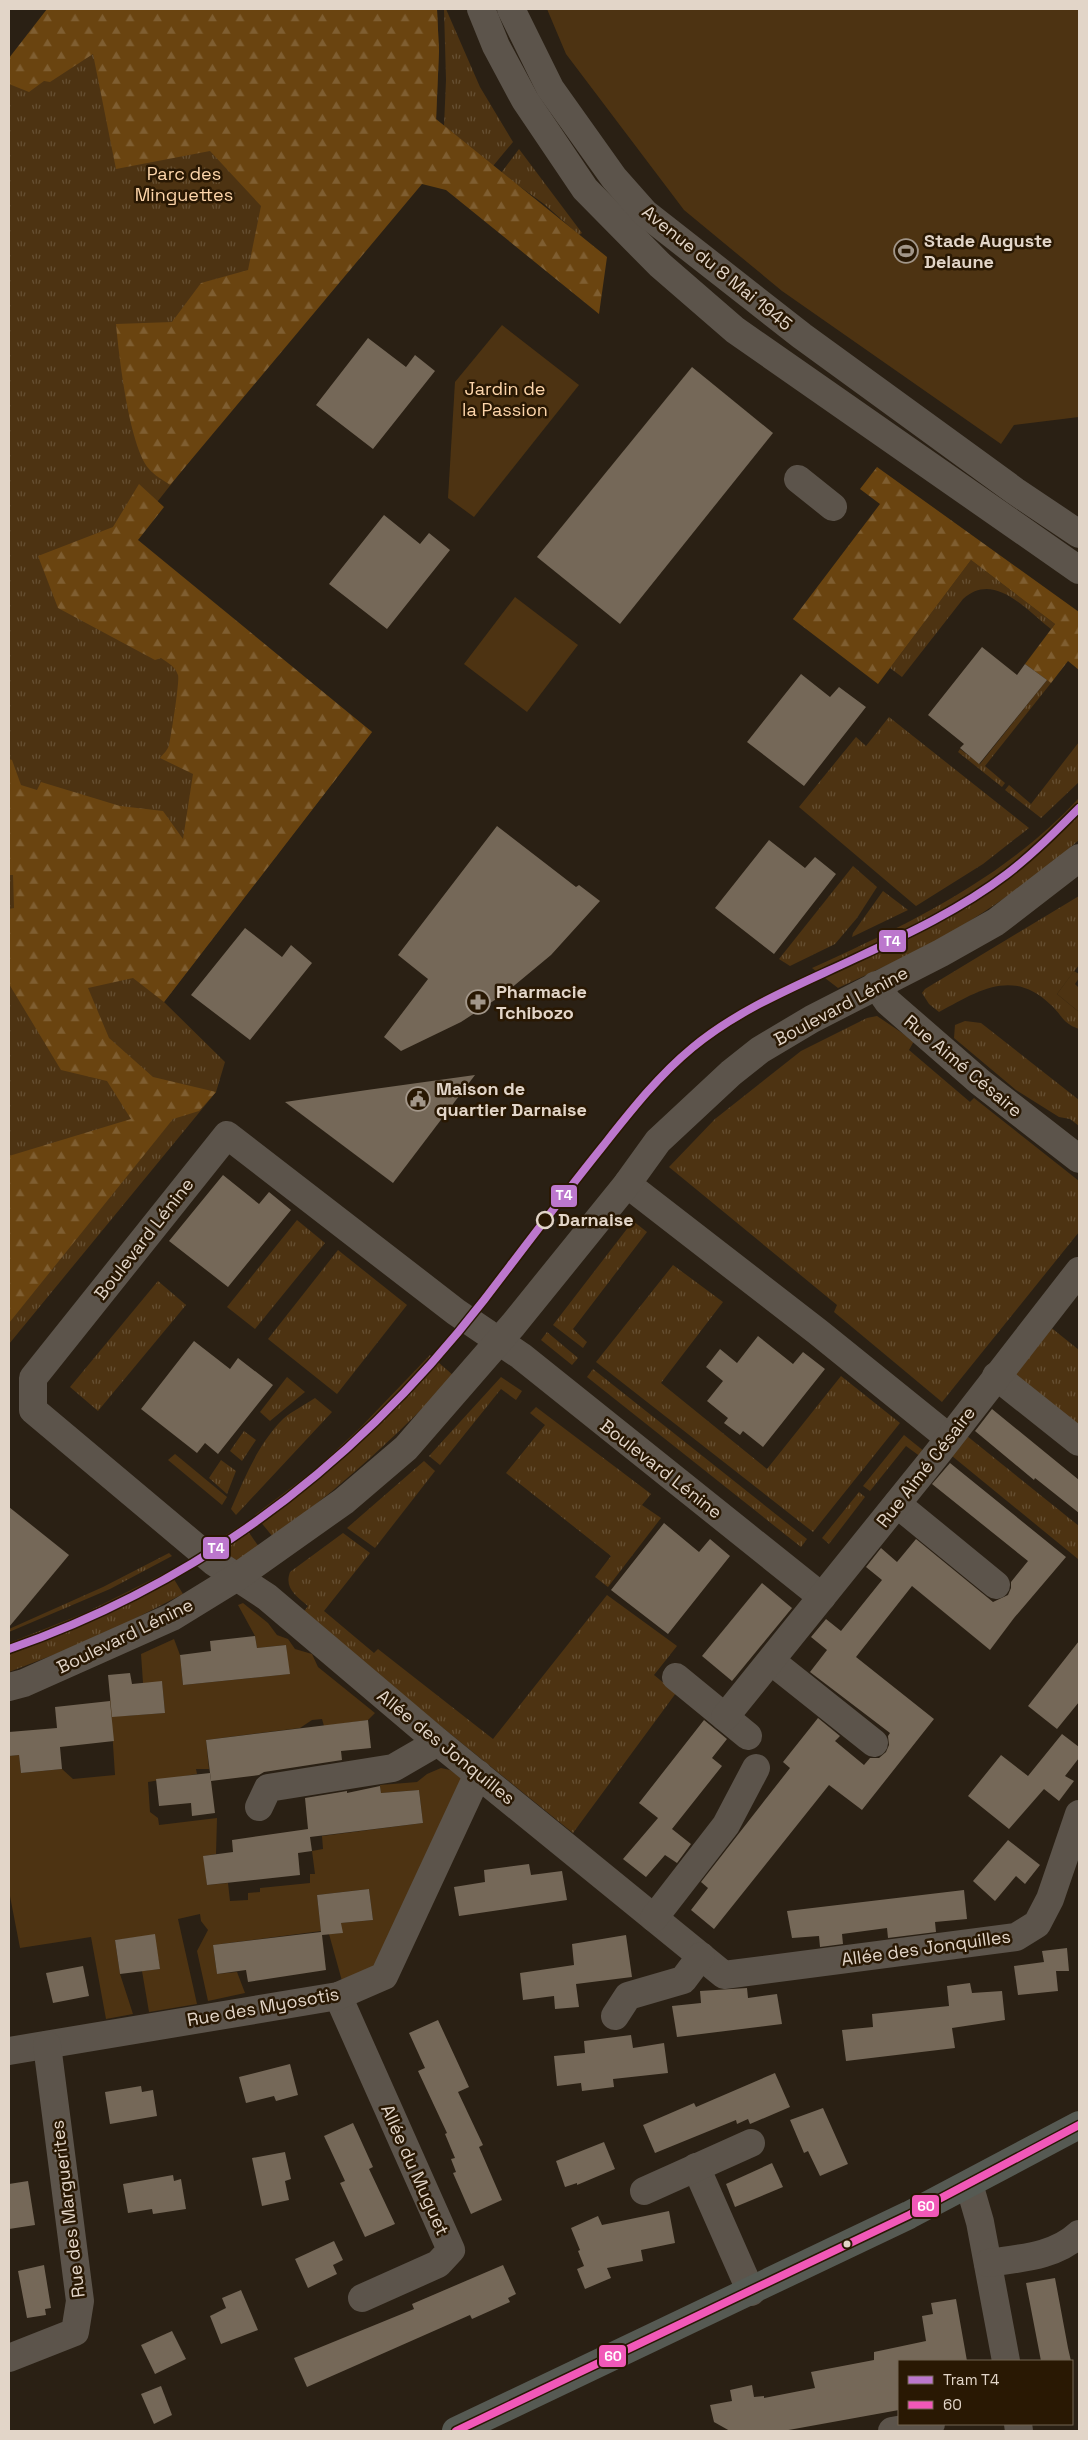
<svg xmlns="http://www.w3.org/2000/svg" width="1088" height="2440" font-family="'Space Grotesk',sans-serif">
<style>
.grass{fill:url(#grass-tufts)}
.forest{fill:url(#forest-firs)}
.garden{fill:#4d3312}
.building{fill:#756858}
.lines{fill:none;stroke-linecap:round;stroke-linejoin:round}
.minor{stroke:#5c544b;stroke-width:28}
.major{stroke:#565a53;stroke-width:28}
.bus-1-casing{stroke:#291803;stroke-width:11}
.bus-1{stroke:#f158b8;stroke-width:8}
.tram-1-casing{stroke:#291803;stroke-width:11}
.tram-1{stroke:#bc77cd;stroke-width:8}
.stop-dot{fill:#291803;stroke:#e2d5c8;stroke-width:2.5}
.bus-dot{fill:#e2d5c8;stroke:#291803;stroke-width:2}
.labels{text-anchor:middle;stroke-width:5;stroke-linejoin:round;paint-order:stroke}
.park-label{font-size:18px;fill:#fdd5aa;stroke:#291803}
.poi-label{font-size:18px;font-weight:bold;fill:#e2d5c8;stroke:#291803;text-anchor:start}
.street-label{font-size:18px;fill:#e2d5c8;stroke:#291803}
.stop-label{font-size:18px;font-weight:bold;fill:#e2d5c8;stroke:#291803;text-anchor:start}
.line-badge{stroke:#291803;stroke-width:2}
.badge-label{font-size:14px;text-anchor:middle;font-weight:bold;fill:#fff}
</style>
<defs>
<pattern id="grass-tufts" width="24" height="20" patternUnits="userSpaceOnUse" patternTransform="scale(1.25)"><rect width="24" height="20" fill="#4d3312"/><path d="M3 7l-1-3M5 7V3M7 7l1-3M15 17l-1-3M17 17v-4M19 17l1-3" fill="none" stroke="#665033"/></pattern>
<pattern id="forest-firs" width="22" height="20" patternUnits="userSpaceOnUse" patternTransform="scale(1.25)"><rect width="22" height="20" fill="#6a4410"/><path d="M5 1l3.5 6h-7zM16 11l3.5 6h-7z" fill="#7f5e31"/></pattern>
</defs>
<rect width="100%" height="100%" fill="#2a2014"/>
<g class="grass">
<path d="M437,9l2,42 -4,98 -307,390 244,193 -208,270 61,60 -9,30 -207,252v-1285z"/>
<path d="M444,9h2l34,78 33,55 -20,24 -49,-40 2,-46z"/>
<path d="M519,149l63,84 -3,2 -35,-31 -43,-31z"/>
<path d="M971,560l84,64 -4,5c-26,-20 -57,-58 -88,-30l-61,78 -12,-9z"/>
<path d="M1047,680l4,3 -66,83 20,17 -3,4 -44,-35 2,-3 20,15z"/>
<path d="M889,717l140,111 -46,36 -67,42 -117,-99 57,-70 10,9z"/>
<path d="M1079,742v40l-38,36 -36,-28 4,-5 22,19z"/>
<path d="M1079,798v42c-41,36 -86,68 -134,96 -34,19 -71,35 -107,52l-26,-20c97,-44 193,-90 267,-170z"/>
<path d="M853,866l24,21 -20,31 -22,26 -45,22 -11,-7z"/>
<path d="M883,891l25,19 -56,27 1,-4z"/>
<path d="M1079,896v69l-22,29 22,18v17c-17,-6 -16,-13 -28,-24 -38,-37 -72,-15 -112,7l-10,-8 -7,-11 3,-4z"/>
<path d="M877,1016l37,25 -5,9 61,52 4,-4 105,83v51l-137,170 -108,-90 3,-7 -168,-138 46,-48 86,-68 66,-33z"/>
<path d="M965,1021l16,2 98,77v26l-9,-7 -11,-2 -43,-27 -62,-52 1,-13z"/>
<path d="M297,1220l28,23 -70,86 -28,-22z"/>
<path d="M633,1221l14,11 -74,97 14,13 -4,6 -30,-23z"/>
<path d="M338,1250l69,55 -70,89 -69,-55z"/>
<path d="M673,1265l50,37 -62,81 106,86 74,-93 59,47 -87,109 -217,-170z"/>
<path d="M158,1281l28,24 -88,106 -28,-24z"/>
<path d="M1049,1326l30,24v79l-71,-56z"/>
<path d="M547,1332l31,26 -6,7 -31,-25z"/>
<path d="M430,1355l24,21c-56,59 -115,113 -181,161l-18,-22 62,-47 43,-40z"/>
<path d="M593,1369l214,170 -6,8 -214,-170z"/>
<path d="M287,1377l18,15 -35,29 -10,-9z"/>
<path d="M501,1377l21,14 -6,9 -15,-11 -61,76 -11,-9z"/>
<path d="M315,1398l17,14 -96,103 -5,-6c14,-32 27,-65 52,-90 9,-8 22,-14 32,-21z"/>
<path d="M536,1407l115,87 -9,11 19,13 -53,69 -13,-10 16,-21 -105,-83 39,-48 -15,-12z"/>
<path d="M244,1431l12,9 -14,21 -12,-10z"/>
<path d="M904,1435l21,17 -4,5 -15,-11 -36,45 -7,-5z"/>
<path d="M967,1436l112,90 -1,33 -126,-103z"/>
<path d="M175,1454l52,43 -5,8 -54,-45z"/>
<path d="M221,1460l15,11 -9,23 -18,-16z"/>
<path d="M424,1461l11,10 -60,77 -28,-20z"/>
<path d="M859,1492l6,5 -36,47 -7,-6z"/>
<path d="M243,1524l16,23 -23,14 -24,-17z"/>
<path d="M343,1533l27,20 -46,58 50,42 4,-4 115,90 114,-144 70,51 -23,29 22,18 -103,140 -271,-219 6,-8c-12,-10 -24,-18 -18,-34z"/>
<path d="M169,1553l3,3 -62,33 -101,43v-3l94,-42z"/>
<path d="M169,1571l14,23 -86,44 -88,34v-29l76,-30z"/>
</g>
<g class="forest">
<path d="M47,9h390l2,42 -3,68 171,138 -8,57 -153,-124 -24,-6 -252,301c-7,-5 -16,-10 -21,-16 -20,-24 -30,-113 -33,-145l56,-2 29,-39 47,-13 13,-64 -51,-55 -94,18 -23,-115 -43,28 -6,-1 -15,11 -20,-8v-26z"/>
<path d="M877,467l202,145v58l-11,-9 -17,22 -26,-19 30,-40 -84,-64 -93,124 -85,-65 87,-115 -20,-15z"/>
<path d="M139,484l25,23 -26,33 234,192 -208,270 -31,-24 -45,10 21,50 44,39 63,15 -17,19 -26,8 -164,204v-167l122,-37 -24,-38 -46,-11 -52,-86v-75l5,-1 -1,-33h-4v-116l3,1 9,25 16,5 4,-8 79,24 43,5 20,28 10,-65 -33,-16c3,-4 8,-8 9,-13 2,-9 11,-65 9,-70 -3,-9 -10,-12 -17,-17l-6,2 -97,-52 -20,-52 75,-29z"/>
</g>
<g class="garden">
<path d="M547,9h532v408l-65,8 -13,19 -219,-153 -98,-81 -118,-156z"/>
<path d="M502,325l77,60 -105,132 -26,-19 7,-116z"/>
<path d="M515,597l63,48 -51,67 -63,-48z"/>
<path d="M1074,971l5,3v4l-4,6 4,4v24l-22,-18z"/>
<path d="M243,1603l25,20 9,12 11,4 7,10 17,5 6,13 57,46 -7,7 -44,6 -2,-7 -10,1 -12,8 -94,12 3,29h-13l1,5 -49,8 2,30 8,6 1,7 58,-7 -1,36 -12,2 3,29 21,-2 2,18 18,-1v-7l12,-1v-4l50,-5v-9h5l-3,-23 11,-2 -1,-13 101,-13 -4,-33 -38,3 -1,-8 37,-3 10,-8 14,-6 9,2 14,10 -91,191 -31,10 -13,-47 13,-1 -1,-10 32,-3 -4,-31 -52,6 4,36 -108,14 4,29 20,-2 8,21 -37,8 -11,-50 11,-21 -7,-9 -1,-7 -22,5 19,85 -48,8 -7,-41 18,-2 -6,-34 -39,5 5,34 13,40 -27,5 -15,-82 -71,11 -11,-57v-135l10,-1 2,18 41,-4 11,10 42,-4 -5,-76 14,17 41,-3 -3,-31 -19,1 -2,-29 33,-15 6,16 3,30 106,-11 -3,-29 -29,3 -2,-12 -17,-31z"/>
</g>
<g class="building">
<path d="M368,338l38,29 9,-12 20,16 -62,78 -57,-44z"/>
<path d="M692,367l81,66 -153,191 -83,-67z"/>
<path d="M384,515l36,29 9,-11 21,17 -63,79 -58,-45z"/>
<path d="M982,647l35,28 8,-11 22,16 -68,84 -19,-16 4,-4 -36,-29z"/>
<path d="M801,674l29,23 9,-10 27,20 -62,79 -57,-44z"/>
<path d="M497,826l79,61 3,-2 21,16 -49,54 -47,39 -43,28 -60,29 -17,-14 44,-58 -30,-24z"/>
<path d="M769,840l36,28 10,-11 21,17 -62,80 -59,-46z"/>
<path d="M245,928l37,29 9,-12 21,18 -62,77 -59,-45z"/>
<path d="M475,1075l-82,108 -108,-81 82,-12z"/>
<path d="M223,1175l36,29 10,-12 22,18 -63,77 -59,-46z"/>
<path d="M758,1336l35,28 10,-12 22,17 -62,78 -20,-16 -3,4 -16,-12 4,-5 -21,-17 16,-20 -17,-14 14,-18 17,14z"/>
<path d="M194,1341l36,28 8,-11 35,27 -55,69 -13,-11 -8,10 -56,-44z"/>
<path d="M992,1409l87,71v33l-44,-35 -1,2 -59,-49z"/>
<path d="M950,1463l116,94 -52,61 -24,32 -78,-64 -56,71 78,62 -72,91 -33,-25 -115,144 -23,-19 17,-22 -7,-6 89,-114 -7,-6 35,-44 22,18 -5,5 29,24 6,-7h9l7,-6 3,-7 -1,-9 2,-3 -80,-61 17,-22 -16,-13 15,-18 15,12 41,-51 -16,-13 15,-19 16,14 19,-23 77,63 15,-7 3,-7v-6l17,-21 -96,-77z"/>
<path d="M9,1507l60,48 -60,72z"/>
<path d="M664,1523l35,29 11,-13 20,17 -62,78 -57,-44z"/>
<path d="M762,1583l30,25 -60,73 -30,-25z"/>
<path d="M255,1636l2,12 29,-3 4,29 -107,11 -3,-30 31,-4 -1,-10z"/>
<path d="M1079,1641v61l-22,27 -29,-23z"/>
<path d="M130,1673l2,11 30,-3 3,32 -53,4 -4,-42z"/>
<path d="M110,1701l4,40 -54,6 2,22 -41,4 -2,-18 -10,1v-24l48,-4 -2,-21z"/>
<path d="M368,1720l3,28 -30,3 1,9 -78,12 -5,3 -48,6 -5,-41z"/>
<path d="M704,1720l23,19 -15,19 10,8 -50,63 19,15 -14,19 -12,-8 -19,22 -23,-18 35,-41 -19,-15z"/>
<path d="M1062,1734l17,13v11l-14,18 9,5 -15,20 -15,-12 -35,40 -41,-33 33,-41 27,21z"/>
<path d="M210,1773l5,40 -23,3 -1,-13 -32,3 -3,-27z"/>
<path d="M380,1786l1,7 38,-3 4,33 -113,14 2,14 -14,2 2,22 -93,10 -4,-29 30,-4 -1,-12 76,-11 -3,-31 42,-7v2z"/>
<path d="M1008,1840l32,25 -15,19 -9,-8 -21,25 -22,-20z"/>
<path d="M529,1864l2,11 31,-4 5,29 -108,16 -5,-29 31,-5 -1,-12z"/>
<path d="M369,1889l4,31 -32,3 2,10 -21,2 4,35 -78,12 -2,-12 -29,4 -4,-29 108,-13 -4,-37z"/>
<path d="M964,1890l3,29 -32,3 1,10 -48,6 -1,-10 -45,6 1,10 -23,3 -1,-11 -27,2 -5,-27z"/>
<path d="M155,1934l5,35 -40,5 -5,-34z"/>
<path d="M626,1935l6,42 -56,7 3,23 -24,2 -1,-13 -31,4 -3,-27 54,-8 -2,-21z"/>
<path d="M1067,1948l2,23h-13l2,20 -40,4 -4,-29 30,-4 -2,-11z"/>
<path d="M83,1966l6,30 -36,7 -7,-30z"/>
<path d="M970,1983l2,10 30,-2 3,29 -53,8 3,20 -109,13 -4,-31 31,-3 -1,-13 77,-8 -2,-20z"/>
<path d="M747,1988l1,10 29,-4 5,30 -105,13 -5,-31 29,-3 -1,-12z"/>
<path d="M438,2020l31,67 -11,5 25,53 -4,2 23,53 -31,14 -18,-41 3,-1 -5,-13 4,-1 -10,-24 2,-1 -29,-62 7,-3 -16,-35z"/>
<path d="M631,2035l2,13 31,-5 4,30 -55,6 1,8 -32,4 -1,-8 -24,3 -3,-30 31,-3 -1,-12z"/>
<path d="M290,2064l8,31 -22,6 -2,-5 -28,7 -7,-26z"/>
<path d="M775,2073l15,34 -40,17 -2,-5 -11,5 -1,-4 -81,33 -12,-28 51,-22 2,4z"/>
<path d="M141,2086l1,6 11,-2 4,26 -47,8 -5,-32z"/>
<path d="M823,2108l25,56 -28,12 -12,-25 -4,2 -14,-33z"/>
<path d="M353,2123l20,44 -4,2 26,55 -30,13 -25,-54 5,-2 -21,-45z"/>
<path d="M604,2142l11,27 -38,16v-2l-12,4 -9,-26z"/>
<path d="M285,2152l6,27 -6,2 4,19 -27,6 -10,-48z"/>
<path d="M772,2163l11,24 -48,20 -9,-23z"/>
<path d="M173,2175l1,6 7,-2 5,30 -33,5 -1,-5 -24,4 -5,-29z"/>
<path d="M28,2181l7,44 -26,4v-45z"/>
<path d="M669,2211l6,32 -34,7 2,11 -36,7 4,10 -26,11 -8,-20 7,-3 -6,-15 2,-1 -9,-22 27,-12 4,9z"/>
<path d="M334,2241l9,19 -10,5 4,9 -29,14 -13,-29z"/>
<path d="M44,2265l7,43 -6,1 1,6 -19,3 -9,-47z"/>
<path d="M503,2265l13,29 -8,4 2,4 -38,17 -2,-4 -163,72 -13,-29 120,-49 -2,-5z"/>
<path d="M1055,2278l13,70 3,13h-30l-15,-78z"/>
<path d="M241,2290l17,40 -37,14 -11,-28 16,-8 -4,-10z"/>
<path d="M956,2299l11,62h-68v49l-116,21h-53l-16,-9 -4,-17 22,-4 -2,-11 22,-5 2,12 10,-1v2l51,-10 -4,-16 63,-12v-8l52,-11 -4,-25 11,-2 -2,-11z"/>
<path d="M172,2331l14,28 -31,15 -14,-29z"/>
<path d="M161,2386l11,29 -18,9 -13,-30z"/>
</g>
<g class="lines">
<g class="minor">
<path d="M481,9l15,37 29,54 60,89 75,76 75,65 344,240"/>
<path d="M511,9l39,79 64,90 31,35 157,123 213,155 64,43"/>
<path d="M798,479l35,28"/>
<path d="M876,985l12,17 92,80 99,77"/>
<path d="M627,1184l191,148 131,106"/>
<path d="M996,1376l83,66"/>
<path d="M897,1504l99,81"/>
<path d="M822,1597l-301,-241 -65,-44 -229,-177 -194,243v32l181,152 53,35 171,145 286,233 292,-38 21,-13 13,-25 29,-85"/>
<path d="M771,1661l103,82"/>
<path d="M676,1677l72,59"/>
<path d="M9,1687l15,-4 148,-66 65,-40 107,-76 62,-53 107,-123 114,-141 31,-43 73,-68 29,-23 52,-31 129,-66 55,-31 83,-64"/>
<path d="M725,1717l212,-263 142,-183"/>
<path d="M259,1807l9,-19 125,-20 45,-26"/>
<path d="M654,1918l72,-93 30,-57"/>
<path d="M338,1996l113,254 -13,14 -76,34"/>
<path d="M615,2016l13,-20 55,-16 18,-24"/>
<path d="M9,2051l329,-55 46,-20 94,-202"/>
<path d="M696,2167l55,125"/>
<path d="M969,2184l11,38 26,139"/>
<path d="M644,2191l107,-48"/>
<path d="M988,2263c32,-5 66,-6 91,-29"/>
<path d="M9,2358l66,-26 5,-31 -33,-256"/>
<path d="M1018,2424l1,7"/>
<path d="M892,2431l39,-7"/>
</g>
<path class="major" d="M456,2431l453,-216 170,-90"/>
<g class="bus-1-casing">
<path id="bus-1" d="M456,2431l453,-216 170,-90"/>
</g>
<use href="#bus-1" class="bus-1"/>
<g class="tram-1-casing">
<path id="tram-1" d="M9,1649c193,-67 350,-188 475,-349 39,-51 78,-103 119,-154 27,-34 55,-70 89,-98 48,-40 107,-63 164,-90 52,-24 105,-49 151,-84 26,-20 49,-43 72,-66"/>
</g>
<use href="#tram-1" class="tram-1"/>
</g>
<defs>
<g id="stadium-ring" transform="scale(1.25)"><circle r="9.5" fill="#291803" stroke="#a29689" stroke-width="1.5"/><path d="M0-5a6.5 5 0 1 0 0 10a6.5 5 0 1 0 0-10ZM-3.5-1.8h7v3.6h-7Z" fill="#a29689"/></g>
<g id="pharmacy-ring" transform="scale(1.25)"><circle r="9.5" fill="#291803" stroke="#a29689" stroke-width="1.5"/><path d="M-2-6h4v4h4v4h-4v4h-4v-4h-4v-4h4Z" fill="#a29689"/></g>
<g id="civic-ring" transform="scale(1.25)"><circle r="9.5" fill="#291803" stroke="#a29689" stroke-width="1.5"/><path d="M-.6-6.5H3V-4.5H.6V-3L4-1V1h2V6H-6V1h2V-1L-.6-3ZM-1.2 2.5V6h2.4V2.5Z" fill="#a29689"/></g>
</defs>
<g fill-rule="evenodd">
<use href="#stadium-ring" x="906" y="251"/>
<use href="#pharmacy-ring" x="478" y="1002"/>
<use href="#civic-ring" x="418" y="1099"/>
</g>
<circle class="stop-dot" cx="545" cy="1220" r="8"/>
<circle class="bus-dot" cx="847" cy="2244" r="4.5"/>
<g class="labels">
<g class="park-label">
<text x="184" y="180">Parc des<tspan x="184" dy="21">Minguettes</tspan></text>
<text x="505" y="395">Jardin de<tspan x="505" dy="21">la Passion</tspan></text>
</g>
<g class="poi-label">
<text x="924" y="247">Stade Auguste<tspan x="924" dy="21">Delaune</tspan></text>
<text x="496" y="998">Pharmacie<tspan x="496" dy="21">Tchibozo</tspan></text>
<text x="436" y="1095">Maison de<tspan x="436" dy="21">quartier Darnaise</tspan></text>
</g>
<g class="street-label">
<text transform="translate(717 268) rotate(39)" y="6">Avenue du 8 Mai 1945</text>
<text transform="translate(841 1006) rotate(-28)" y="6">Boulevard Lénine</text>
<text transform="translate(963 1066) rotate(40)" y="6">Rue Aimé Césaire</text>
<text transform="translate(144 1239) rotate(-52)" y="6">Boulevard Lénine</text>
<text transform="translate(926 1467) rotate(-52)" y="6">Rue Aimé Césaire</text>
<text transform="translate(661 1469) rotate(38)" y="6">Boulevard Lénine</text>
<text transform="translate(125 1636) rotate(-26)" y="6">Boulevard Lénine</text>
<text transform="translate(446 1747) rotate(39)" y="6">Allée des Jonquilles</text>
<text transform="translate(926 1948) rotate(-8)" y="6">Allée des Jonquilles</text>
<text transform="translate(263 2007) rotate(-10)" y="6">Rue des Myosotis</text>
<text transform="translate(415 2170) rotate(66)" y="6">Allée du Muguet</text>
<text transform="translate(68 2209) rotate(-97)" y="6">Rue des Marguerites</text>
</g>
<g class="stop-label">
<text x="558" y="1226">Darnaise</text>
</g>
</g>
<g class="line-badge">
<rect x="878" y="929" width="29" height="24" rx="5" fill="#bc77cd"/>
<rect x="550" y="1184" width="28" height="24" rx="5" fill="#bc77cd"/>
<rect x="202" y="1536" width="28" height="24" rx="5" fill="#bc77cd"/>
<rect x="911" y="2194" width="29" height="24" rx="5" fill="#f158b8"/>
<rect x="598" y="2344" width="29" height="24" rx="5" fill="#f158b8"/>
</g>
<g class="badge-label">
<text x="892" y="946">T4</text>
<text x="564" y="1200">T4</text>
<text x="216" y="1553">T4</text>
<text x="926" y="2211">60</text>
<text x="613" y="2361">60</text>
</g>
<rect width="1088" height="2440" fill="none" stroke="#e2d5c8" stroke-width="20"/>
<rect x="898" y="2360" width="175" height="65" fill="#291803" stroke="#736452"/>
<rect x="908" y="2376" width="25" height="8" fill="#bc77cd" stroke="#736452"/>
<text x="943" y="2385" font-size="15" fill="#e2d5c8">Tram T4</text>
<rect x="908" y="2401" width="25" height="8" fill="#f158b8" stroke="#736452"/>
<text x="943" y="2410" font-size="15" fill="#e2d5c8">60</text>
</svg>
